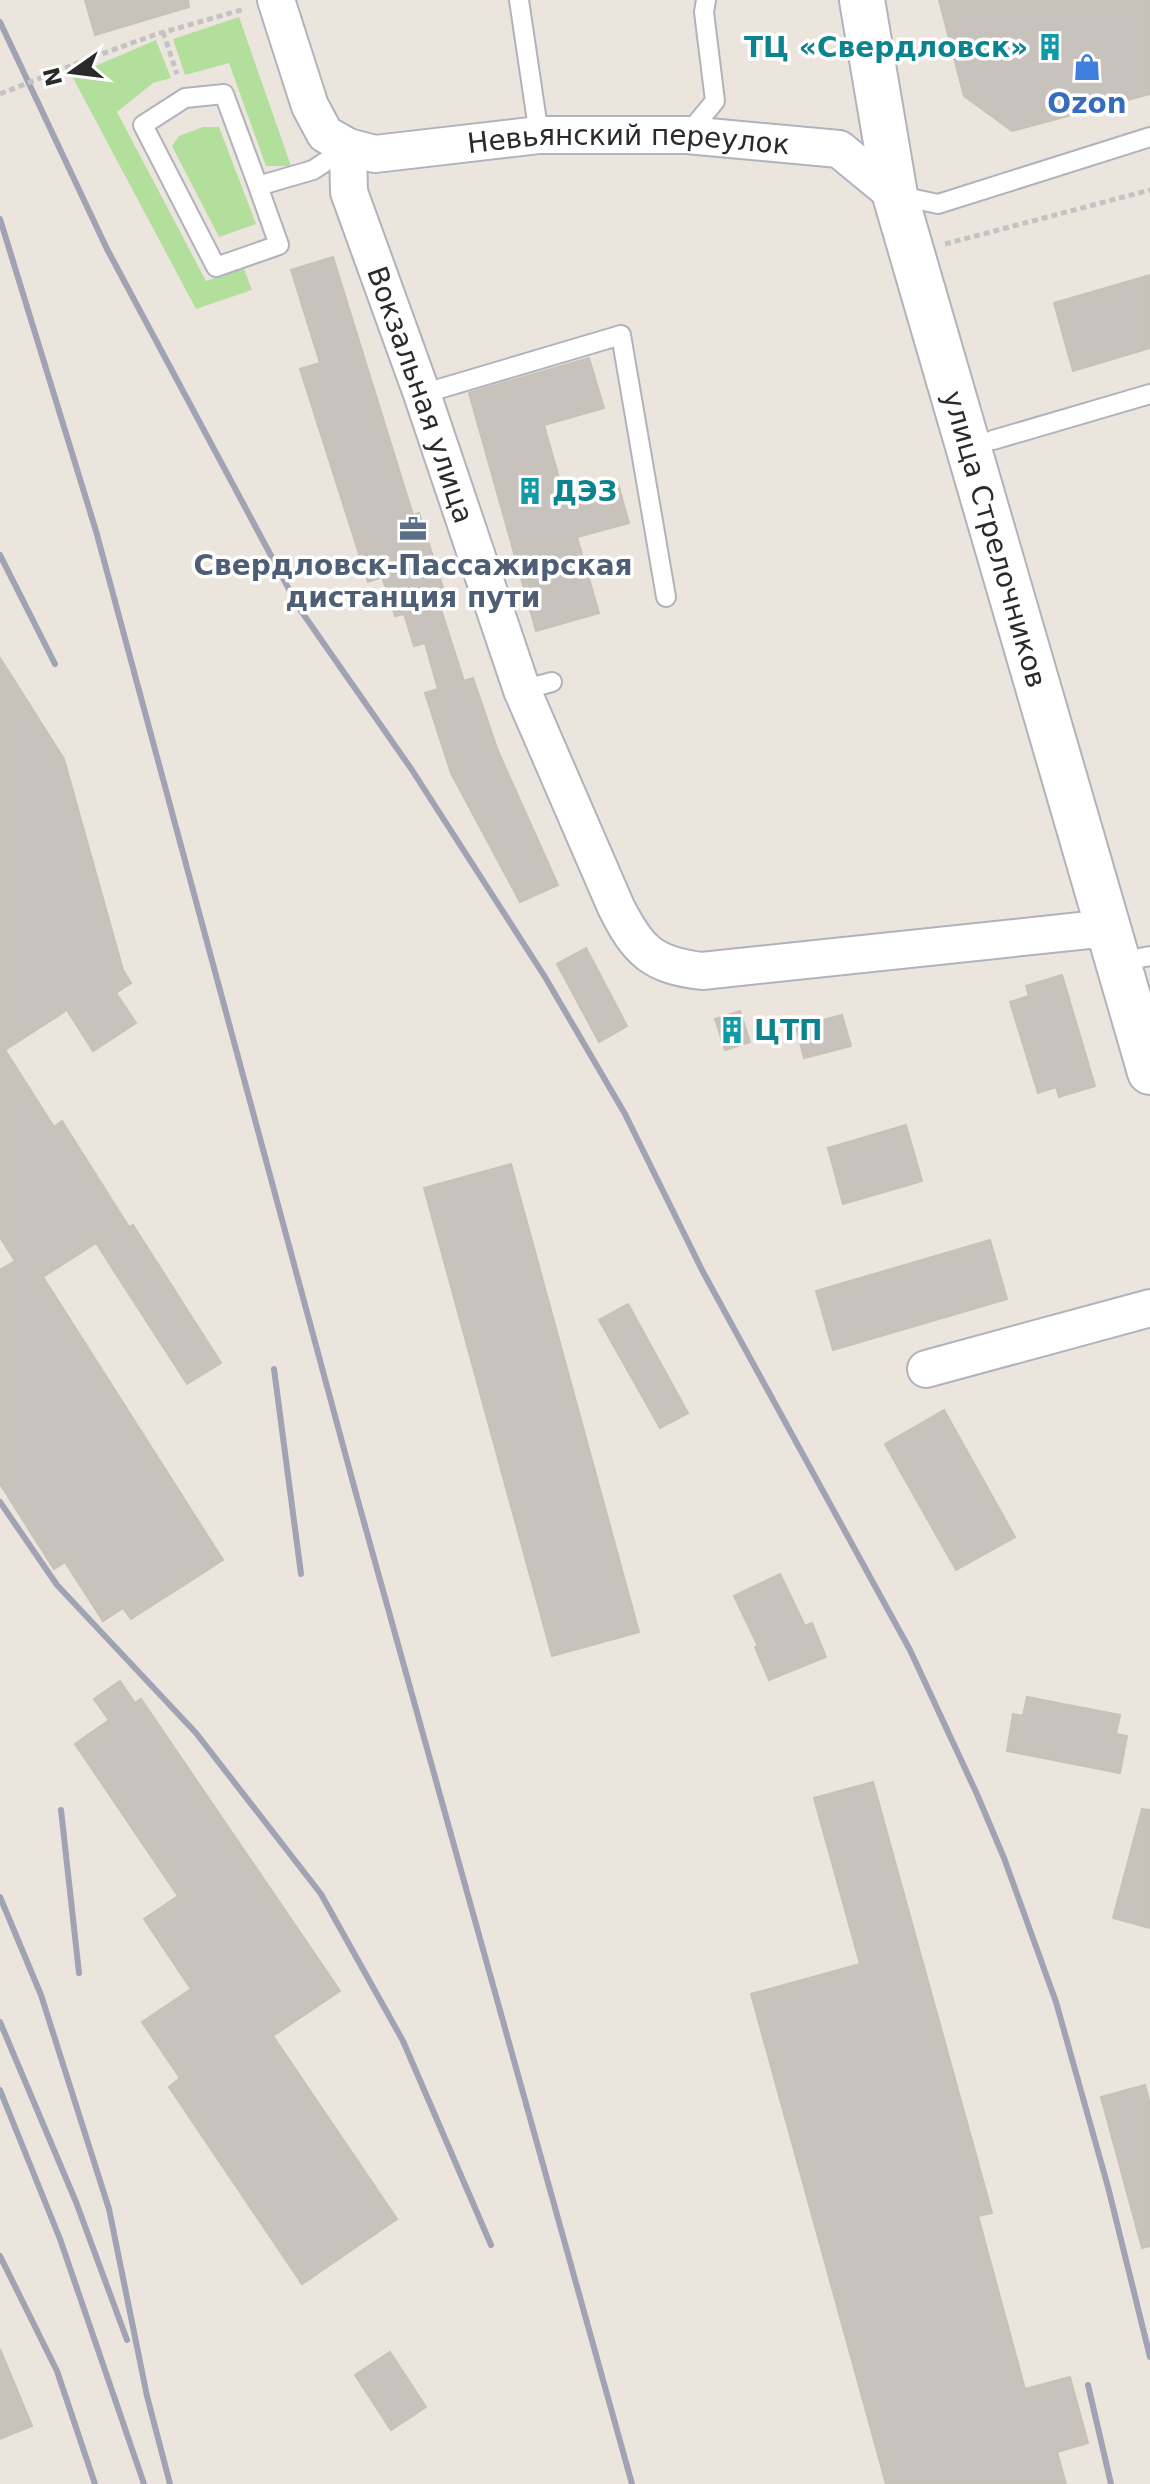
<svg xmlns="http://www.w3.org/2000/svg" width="1150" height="2484" font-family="'DejaVu Sans',sans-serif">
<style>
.green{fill:#b3df9d}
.building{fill:#c7c3bc;stroke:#c7c1b7;stroke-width:2}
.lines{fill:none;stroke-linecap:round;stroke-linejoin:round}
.lane-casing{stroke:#b0b3bd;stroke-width:22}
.street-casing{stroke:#b0b3bd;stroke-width:40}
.secondary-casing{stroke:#b0b3bd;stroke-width:48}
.path{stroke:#c3c3c3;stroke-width:5;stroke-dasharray:6 4;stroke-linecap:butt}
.lane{stroke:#fff;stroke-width:18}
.street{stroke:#fff;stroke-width:36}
.secondary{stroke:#fff;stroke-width:44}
.rail{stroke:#a0a3b3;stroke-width:6}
.path-bridge{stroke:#c3c3c3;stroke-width:5;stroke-dasharray:6 4;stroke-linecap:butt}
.labels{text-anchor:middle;stroke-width:7;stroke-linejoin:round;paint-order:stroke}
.culture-label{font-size:28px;font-weight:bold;fill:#0d838f;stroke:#fff;text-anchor:start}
.shop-label{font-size:28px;font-weight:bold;fill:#366cbe;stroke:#fff}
.street-label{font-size:28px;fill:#2a2a2a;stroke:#fff}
.service-label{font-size:28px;font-weight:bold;fill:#4e5e75;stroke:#fff}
</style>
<rect width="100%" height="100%" fill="#ebe5dd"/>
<g class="green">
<path d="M239,17l52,149h-25l-37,-103 -44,12 -12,-36z"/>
<path d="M156,40l15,38 -18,5 -36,29 89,169 38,-12 8,21 -56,19 -124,-233z"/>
<path d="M203,127h16l37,97 -37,13 -47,-91 7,-10z"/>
</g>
<g class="building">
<path d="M85,0h103l1,7 -94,28z"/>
<path d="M939,0h211v94l-138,37 -48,-35z"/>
<path d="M333,257l80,258 6,-2 27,84 -8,3 26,81 9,-3 25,73 60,134 -38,17 -69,-129 -26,-80 13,-4 -13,-46 -11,3 -10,-32 -9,2 -13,-39 -14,5 -68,-213 20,-6 -29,-93z"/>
<path d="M1150,275v73l-77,23 -19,-68z"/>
<path d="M589,358l15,50 -60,17 21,74 53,-15 11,39 -52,14 22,76 -63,18 -67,-238z"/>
<path d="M0,658l64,101 59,211 8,13 -15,10 20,30 -43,28 -26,-41 -62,40 49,77 8,-6 67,106 4,-2 88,138 -34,21 -91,-141 -53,34 180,283 -92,59 -8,-11 -20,13 -38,-59 -11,7 -54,-85v-214l15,-9 -15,-24z"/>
<path d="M586,948l41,78 -28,16 -42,-78z"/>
<path d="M1062,975l33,111 -36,11 -3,-10 -18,6 -28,-91 19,-6 -3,-10z"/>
<path d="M740,1011l10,31 -25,8 -10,-31z"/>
<path d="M842,1015l9,31 -47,12 -8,-31z"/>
<path d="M906,1125l16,56 -79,23 -15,-56z"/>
<path d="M511,1164l128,468 -87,24 -128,-468z"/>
<path d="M990,1240l17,59 -174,51 -17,-59z"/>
<path d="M628,1304l60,109 -28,15 -61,-108z"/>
<path d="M944,1410l71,127 -59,33 -71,-126z"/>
<path d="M780,1574l25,52 7,-3 14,34 -57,23 -14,-33 3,-1 -24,-50z"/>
<path d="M120,1681l15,22 6,-4 199,292 -67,45 124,183 -95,65 -133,-197 11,-9 -38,-56 49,-33 -47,-70 34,-23 -103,-152 34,-24 -15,-21z"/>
<path d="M1027,1697l93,18 -4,19 11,2 -7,37 -113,-22 6,-37 10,2z"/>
<path d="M873,1782l119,431 -14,3 47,173 45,-12 18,66 -31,9 9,32h-180l-135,-490 109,-30 -46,-166z"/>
<path d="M1142,1809l8,1v118l-37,-10z"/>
<path d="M1145,2085l5,19v142l-8,2 -41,-151z"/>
<path d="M0,2349l32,77 -32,13z"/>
<path d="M390,2352l36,55 -35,23 -36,-55z"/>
</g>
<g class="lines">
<g class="lane-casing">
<g id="lane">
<path d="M519,0l20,135"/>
<path d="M687,135l28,-34 -11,-89 2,-12"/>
<path d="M258,186l21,59 -63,22 -73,-142 42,-27 39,-4 34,92 55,-16 35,-23"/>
<path d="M896,195l42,9 212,-67"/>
<path d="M422,394l199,-59 45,262"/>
<path d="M993,440l157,-46"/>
<path d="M522,690l30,-8"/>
<path d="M1118,962l32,-6"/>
</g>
</g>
<g class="street-casing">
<g id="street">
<path id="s1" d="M276,0l34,106 15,28 23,13 27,7 164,-19h148l152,14 56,46"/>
<path id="s2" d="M348,147l1,45 73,202 100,296 94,217c22,44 36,58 86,64l406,-43"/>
<path d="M926,1369l224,-61"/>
</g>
</g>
<g class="secondary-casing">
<g id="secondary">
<path id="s3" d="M862,0l33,195 255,877"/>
</g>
</g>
<g class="path">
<path d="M163,32l14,42"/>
<path d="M93,57l64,-23 88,-25"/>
<path d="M945,244l205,-54"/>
</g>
<use href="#lane" class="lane"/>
<use href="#street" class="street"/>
<use href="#secondary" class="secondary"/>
<g class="rail">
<path d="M0,22l107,227 192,359 113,162 133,207 80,137 78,158 207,378 66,142 28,66 52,144 52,185 42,170"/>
<path d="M0,219l96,312 259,959 277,994"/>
<path d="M0,555l55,109"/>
<path d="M274,1369l27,205"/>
<path d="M0,1502l57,83 139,148 125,161 82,147 88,204"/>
<path d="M61,1810l18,163"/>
<path d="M0,1897l41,98 68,214 38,187 23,88"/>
<path d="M0,2022l76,180 51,138"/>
<path d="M0,2090l60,149 84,245"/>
<path d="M0,2256l57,115 38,113"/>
<path d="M1088,2385l23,99"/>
</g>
<path class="path-bridge" d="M0,94l93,-37"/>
</g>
<defs>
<g id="building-bare" transform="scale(2.16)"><path d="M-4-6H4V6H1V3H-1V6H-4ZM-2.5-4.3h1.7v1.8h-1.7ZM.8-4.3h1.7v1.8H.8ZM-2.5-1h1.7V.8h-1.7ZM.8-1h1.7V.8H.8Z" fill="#0f9aa8" stroke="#fff" stroke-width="2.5" paint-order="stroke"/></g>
<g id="shop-bare" transform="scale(2.16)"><path d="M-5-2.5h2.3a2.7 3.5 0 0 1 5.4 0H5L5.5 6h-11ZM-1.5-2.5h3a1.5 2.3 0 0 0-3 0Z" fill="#3f7fe0" stroke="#fff" stroke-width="2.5" paint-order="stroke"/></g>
<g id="office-bare" transform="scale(2.16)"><path d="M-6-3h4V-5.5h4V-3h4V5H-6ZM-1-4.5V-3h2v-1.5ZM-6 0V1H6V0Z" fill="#5c6f8a" stroke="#fff" stroke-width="2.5" paint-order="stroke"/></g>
</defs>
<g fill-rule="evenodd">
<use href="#building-bare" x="1050" y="47"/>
<use href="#shop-bare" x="1087" y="67"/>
<use href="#building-bare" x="530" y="491"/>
<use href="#office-bare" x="413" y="529"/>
<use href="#building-bare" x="732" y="1030"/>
</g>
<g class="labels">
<g class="culture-label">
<text x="1028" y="57" text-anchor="end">ТЦ «Свердловск»</text>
<text x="552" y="501">ДЭЗ</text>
<text x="754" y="1040">ЦТП</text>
</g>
<g class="shop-label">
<text x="1087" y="113">Ozon</text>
</g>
<g class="street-label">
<text dy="10" stroke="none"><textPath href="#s1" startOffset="452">Невьянский переулок</textPath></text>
<text dy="10" stroke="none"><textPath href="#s2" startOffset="260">Вокзальная улица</textPath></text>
<text dy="10" stroke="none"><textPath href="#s3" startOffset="556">улица Стрелочников</textPath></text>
</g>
<g class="service-label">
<text x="413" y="575">Свердловск-Пассажирская<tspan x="413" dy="32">дистанция пути</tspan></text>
</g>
</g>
<g transform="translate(72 72) rotate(256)" stroke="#ffffff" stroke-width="6" paint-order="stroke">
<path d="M0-6L14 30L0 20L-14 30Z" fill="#2a2a2a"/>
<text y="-12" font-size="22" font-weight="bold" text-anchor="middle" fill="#2a2a2a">N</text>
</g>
</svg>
